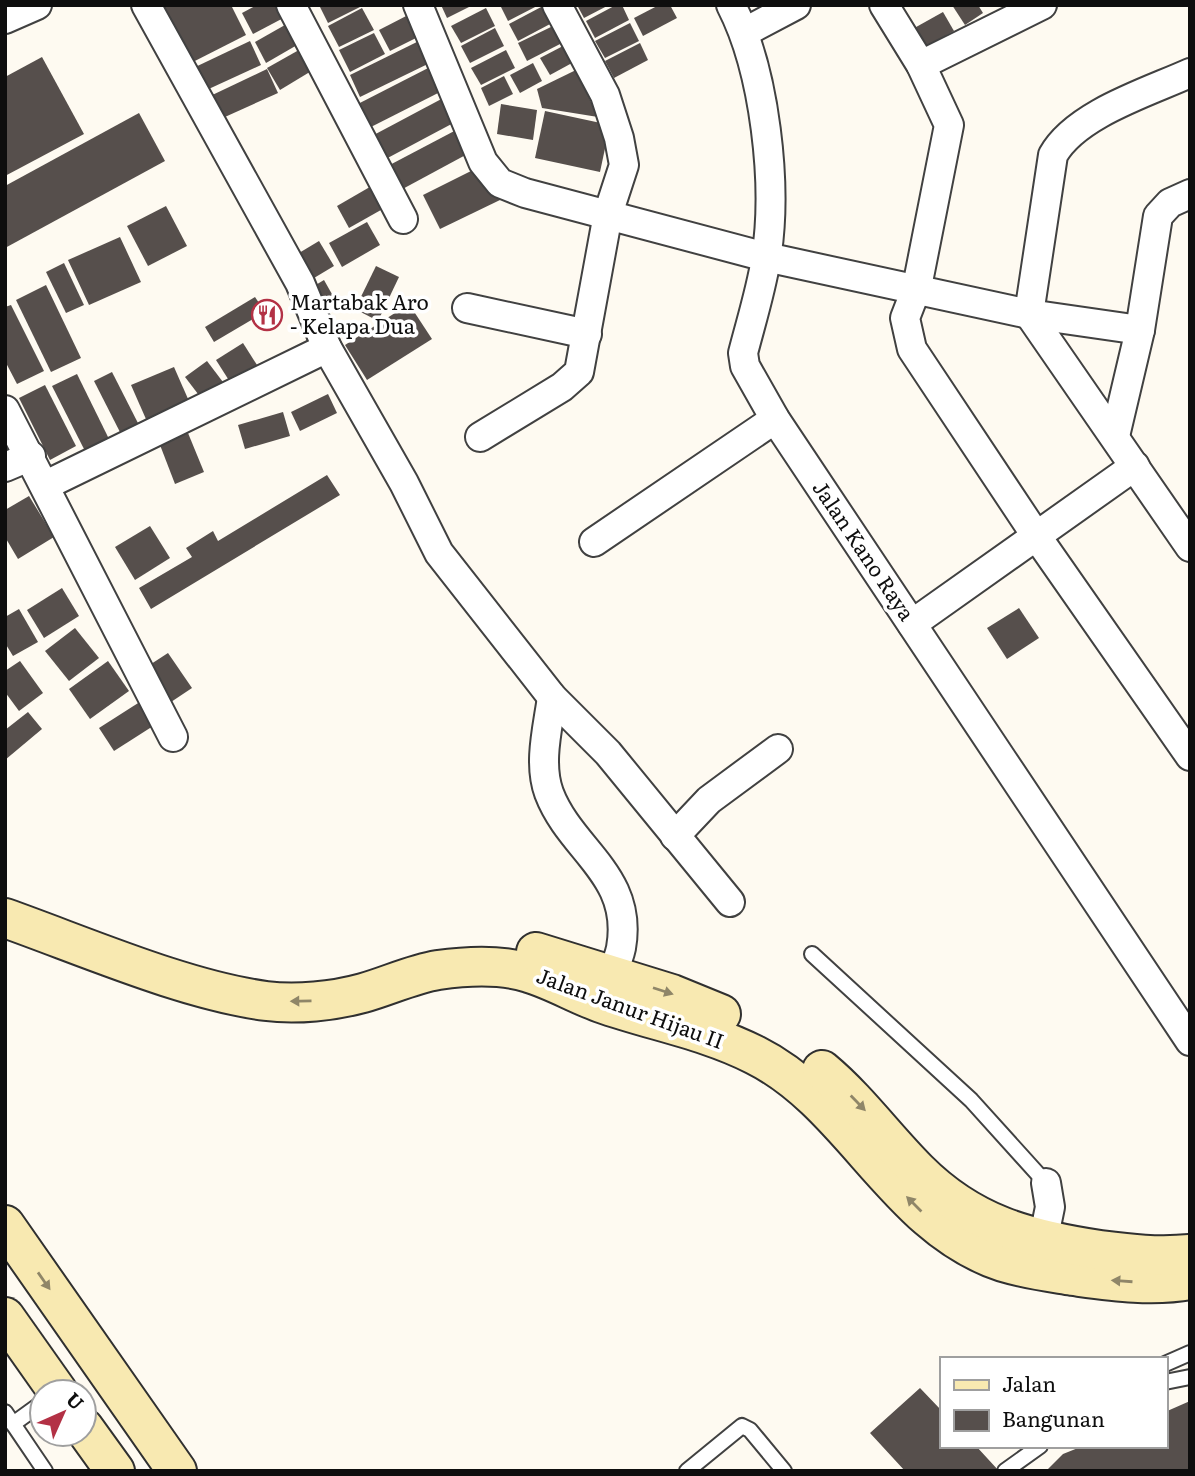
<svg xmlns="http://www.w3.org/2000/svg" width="1195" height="1476" font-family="Literata,serif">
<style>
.building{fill:#564f4c}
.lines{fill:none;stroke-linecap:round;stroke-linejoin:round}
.lane-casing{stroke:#414141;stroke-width:18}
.street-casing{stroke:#414141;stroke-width:32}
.secondary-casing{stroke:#303030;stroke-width:42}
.lane{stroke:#fff;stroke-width:14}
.street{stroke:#fff;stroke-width:28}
.secondary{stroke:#f8e9b1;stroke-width:38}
.oneway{fill:#8f8668}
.labels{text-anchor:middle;stroke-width:7;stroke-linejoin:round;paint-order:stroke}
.poi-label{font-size:21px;fill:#0e0e0e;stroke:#fff;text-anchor:start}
.street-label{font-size:21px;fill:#0e0e0e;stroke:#fff}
</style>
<rect width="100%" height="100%" fill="#fefaf1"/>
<g class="building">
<path d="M155,5h76l15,30 -61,31z"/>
<path d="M257,5h29l5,9 -38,20 -11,-21z"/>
<path d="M319,5h45l-36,18z"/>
<path d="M441,5h32l-26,13z"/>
<path d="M500,5h39l-31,16z"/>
<path d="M577,5h32l-25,13z"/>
<path d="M616,5h6l7,15 -34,18 -9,-17z"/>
<path d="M659,5h11l7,13 -34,18 -9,-18z"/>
<path d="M952,5h26l5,8 -18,12z"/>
<path d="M543,6l9,17 -34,18 -9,-17z"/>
<path d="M362,8l12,22 -35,17 -11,-21z"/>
<path d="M486,8l9,18 -34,17 -10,-17z"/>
<path d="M414,12l10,22 -34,17 -11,-21z"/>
<path d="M943,12l11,19 -35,19 -10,-19z"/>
<path d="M292,21l12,20 -38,22 -11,-21z"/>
<path d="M630,23l9,18 -34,17 -10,-17z"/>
<path d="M553,26l9,17 -35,18 -9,-18z"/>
<path d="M495,28l9,18 -34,17 -9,-17z"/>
<path d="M374,33l11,21 -35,18 -11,-22z"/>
<path d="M425,38l11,22 -76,37 -10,-22z"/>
<path d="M250,41l11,24 -61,28 -11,-23z"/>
<path d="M640,43l8,17 -34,18 -9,-17z"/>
<path d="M306,46l12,21 -38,23 -13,-22z"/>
<path d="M563,46l9,17 -22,12 -10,-17z"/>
<path d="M506,50l9,18 -34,17 -10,-17z"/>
<path d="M42,57l42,77 -79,42v-99z"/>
<path d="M533,63l9,18 -22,12 -10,-18z"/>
<path d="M434,65l12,24 -81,41 -13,-23z"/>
<path d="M267,69l11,24 -62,28 -10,-23z"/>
<path d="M576,70l22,47 -56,-9 -5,-19z"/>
<path d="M504,76l9,18 -24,12 -8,-18z"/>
<path d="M447,96l12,24 -77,41 -12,-24z"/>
<path d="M501,104l36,6 -4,30 -36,-6z"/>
<path d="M545,111l65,14 -10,47 -65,-14z"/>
<path d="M139,113l26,48 -160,87v-62z"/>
<path d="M460,128l13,23 -76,41 -13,-24z"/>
<path d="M483,165l17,35 -60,29 -17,-34z"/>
<path d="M375,184l13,22 -39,22 -12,-22z"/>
<path d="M166,206l21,40 -39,20 -21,-40z"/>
<path d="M367,222l13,23 -38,22 -13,-24z"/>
<path d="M120,237l21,45 -52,23 -21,-45z"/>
<path d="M319,241l15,25 -25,15 -15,-25z"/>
<path d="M64,263l20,42 -18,8 -20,-41z"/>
<path d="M376,266l23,11 -21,44 -23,-12z"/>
<path d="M324,280l13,23 -15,9 -13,-23z"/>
<path d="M46,285l35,73 -30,14 -35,-72z"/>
<path d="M255,297l10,15 -51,30 -9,-15z"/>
<path d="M409,304l23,35 -65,41 -22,-35z"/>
<path d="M11,305l33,66 -27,13 -12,-23v-54z"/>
<path d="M243,343l14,22 -27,17 -14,-22z"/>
<path d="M207,361l22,29 -21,17 -23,-30z"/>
<path d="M174,367l18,41 -43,18 -18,-41z"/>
<path d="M112,372l29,57 -18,9 -29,-57z"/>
<path d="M77,374l32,65 -24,12 -33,-65z"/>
<path d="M45,385l31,61 -26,14 -31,-62z"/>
<path d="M328,394l9,19 -37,18 -9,-19z"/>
<path d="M283,412l7,24 -45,13 -7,-24z"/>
<path d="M188,433l16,39 -29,12 -15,-39z"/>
<path d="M327,475l13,20 -189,114 -12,-21 53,-31 -6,-9 27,-17 5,10z"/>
<path d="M29,496l25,41 -36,22 -13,-22v-27z"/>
<path d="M150,526l20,32 -35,22 -20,-33z"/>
<path d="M62,588l17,28 -35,22 -17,-28z"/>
<path d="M1019,608l20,30 -32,21 -20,-31z"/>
<path d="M19,609l19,33 -25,14 -8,-13v-26z"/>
<path d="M75,628l24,30 -30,23 -24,-30z"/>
<path d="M168,653l24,35 -21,14 -23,-36z"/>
<path d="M20,661l23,32 -24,18 -14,-19v-21z"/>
<path d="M108,661l21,30 -39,28 -21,-30z"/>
<path d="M146,698l15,23 -47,30 -15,-23z"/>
<path d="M28,712l14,17 -37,31v-30z"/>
<path d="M920,1388l21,22v36h35l23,25h-94l-35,-38z"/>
<path d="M1190,1401v70h-144l17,-17 20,-8h82v-34z"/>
</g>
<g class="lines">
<g class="lane-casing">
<g id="lane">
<path d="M812,954l159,146 75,83"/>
<path d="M1165,1364l25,-11"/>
<path d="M1165,1382l25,-5"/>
<path d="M5,1412l40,59"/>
<path d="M13,1424l29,-21"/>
<path d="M687,1471l55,-45 8,4 34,41"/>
<path d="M1005,1471l35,-25"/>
</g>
</g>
<g class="street-casing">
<g id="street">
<path d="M146,5l154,278 27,65 77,135 35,70 113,144 56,56 122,149"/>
<path d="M291,5l112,214"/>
<path d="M418,5l65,157 17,21 25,10 241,64 263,57 111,16"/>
<path d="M731,5c34,66 47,180 35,254 -5,31 -15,63 -23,94l2,13 30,53 415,622"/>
<path d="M884,5l37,60 28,60 -32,162 -12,31 7,31 123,185 155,222"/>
<path d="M5,19l32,-14"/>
<path d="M745,32l51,-27"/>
<path d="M921,65l121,-60"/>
<path d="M1190,73c-42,19 -114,41 -137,82l-24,159 161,233"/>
<path d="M467,308l120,26"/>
<path d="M5,410l168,327"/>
<path d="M1115,436l25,-106 18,-114 12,-13 20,-9"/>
<path d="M480,437l82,-50 17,-15 29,-158 16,-49 -5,-27 -14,-43 -48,-90"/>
<path d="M5,467l26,-11"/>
<path d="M46,485l281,-137"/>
<path d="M594,542l181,-123"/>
<path d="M912,624l223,-158"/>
<path d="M552,697c-4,30 -14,66 -3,96 22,58 85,82 72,155 -3,15 -12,31 -17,46"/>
<path d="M675,836l34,-36 69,-51"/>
<path d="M1040,1256l10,-49 -4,-24"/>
</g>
</g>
<g class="secondary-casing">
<g id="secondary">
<path d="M5,918c79,28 179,72 261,83 30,4 68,0 97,-8 25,-7 50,-19 75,-23 28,-4 63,-6 91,3 24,7 47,21 72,30 51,18 105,27 154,52 98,49 141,172 248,207 23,7 46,10 70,14 38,5 78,11 117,4"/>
<path d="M536,952l136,42 49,20"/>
<path d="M822,1070c36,30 63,68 96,101 53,53 109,68 182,79 31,4 58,7 90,4"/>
<path d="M5,1225l172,246"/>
<path d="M5,1317l53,75"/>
<path d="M84,1428l31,43"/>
</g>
</g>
<use href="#lane" class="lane"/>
<use href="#street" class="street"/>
<use href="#secondary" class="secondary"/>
</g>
<defs><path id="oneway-solid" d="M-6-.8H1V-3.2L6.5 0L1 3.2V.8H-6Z" transform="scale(1.75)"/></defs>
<g class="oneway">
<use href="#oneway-solid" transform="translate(663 991) rotate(18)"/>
<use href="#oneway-solid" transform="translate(301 1001) rotate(179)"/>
<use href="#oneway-solid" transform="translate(858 1103) rotate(46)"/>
<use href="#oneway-solid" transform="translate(914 1204) rotate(-135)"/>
<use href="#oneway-solid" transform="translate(44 1281) rotate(55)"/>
<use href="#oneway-solid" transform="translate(1122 1281) rotate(-176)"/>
</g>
<defs>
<g id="restaurant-ring" transform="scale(1.575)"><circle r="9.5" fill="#fff" stroke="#b33145" stroke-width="1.5"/><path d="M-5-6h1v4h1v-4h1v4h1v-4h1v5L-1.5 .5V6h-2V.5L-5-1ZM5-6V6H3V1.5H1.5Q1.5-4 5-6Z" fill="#b33145"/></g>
</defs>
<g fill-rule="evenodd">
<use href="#restaurant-ring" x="267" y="315"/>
</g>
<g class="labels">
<g class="poi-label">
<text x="290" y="310">Martabak Aro<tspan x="290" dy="24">- Kelapa Dua</tspan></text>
</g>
<g class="street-label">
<text transform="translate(863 551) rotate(56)" y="7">Jalan Kano Raya</text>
<text transform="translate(630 1009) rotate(20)" y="7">Jalan Janur Hijau II</text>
</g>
</g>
<rect width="1195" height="1476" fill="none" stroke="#0e0e0e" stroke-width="14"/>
<rect x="940" y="1357" width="228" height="91" fill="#ffffff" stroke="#9f9f9f" stroke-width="2"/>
<rect x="954" y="1380" width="35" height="10" fill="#f8e9b1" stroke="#9f9f9f" stroke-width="2"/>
<text x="1002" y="1392" font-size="21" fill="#0e0e0e">Jalan</text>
<rect x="954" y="1410" width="35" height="21" fill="#564f4c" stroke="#9f9f9f" stroke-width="2"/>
<text x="1002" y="1427" font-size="21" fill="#0e0e0e">Bangunan</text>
<g transform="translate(63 1413) rotate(45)"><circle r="33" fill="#ffffff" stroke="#9f9f9f" stroke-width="2"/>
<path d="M0-5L12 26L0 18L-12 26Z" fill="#b33145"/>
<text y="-10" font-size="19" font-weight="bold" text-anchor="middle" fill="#0e0e0e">U</text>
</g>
</svg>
